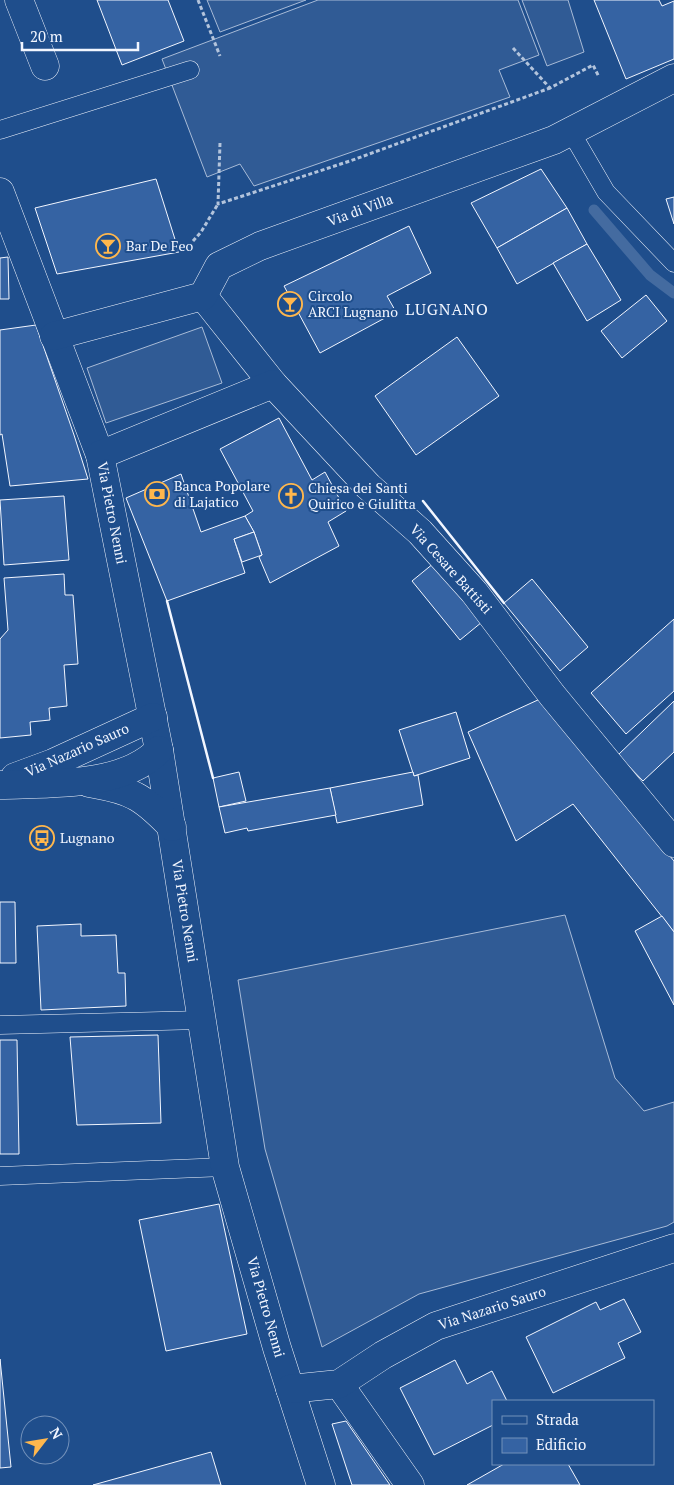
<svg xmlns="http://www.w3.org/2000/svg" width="674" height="1485" font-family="'PT Serif',serif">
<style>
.built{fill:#305b95;stroke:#a8bbd7}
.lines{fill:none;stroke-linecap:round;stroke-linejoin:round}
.stream{stroke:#446ba0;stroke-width:11}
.building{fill:#3563a3;stroke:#f2f6ff}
.service-casing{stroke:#f2f6ff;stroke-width:19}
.minor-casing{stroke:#f2f6ff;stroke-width:29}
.path{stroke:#b3c4dc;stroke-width:3;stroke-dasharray:4 2.5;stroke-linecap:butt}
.service{stroke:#1f4e8c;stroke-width:18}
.minor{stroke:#1f4e8c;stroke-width:28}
.wall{stroke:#f2f6ff;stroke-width:2.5}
.labels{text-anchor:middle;stroke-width:4;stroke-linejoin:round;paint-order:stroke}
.street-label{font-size:14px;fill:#f2f6ff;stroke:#1f4e8c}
.poi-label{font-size:14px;fill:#f2f6ff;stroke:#1f4e8c;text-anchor:start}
.quarter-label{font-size:16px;letter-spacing:1px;fill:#f2f6ff;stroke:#1f4e8c}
</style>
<rect width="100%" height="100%" fill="#1f4e8c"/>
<g class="built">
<path d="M207,0H306L220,32Z"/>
<path d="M318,0H518L539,55L499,70L510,97L254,186L240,164L207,177L162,59Z"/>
<path d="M522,0H568L584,52L547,66Z"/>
<path d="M202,327L222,383L106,423L87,368Z"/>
<path d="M565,915L615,1078L644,1111L674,1102V1222L667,1226L419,1294L322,1347L265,1149L238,980Z"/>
</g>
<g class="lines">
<path class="stream" d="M594,210L650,275L674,293"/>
</g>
<g class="building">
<path d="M97,0H168L184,41L122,65Z"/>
<path d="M594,0H659L662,6L674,1V59L626,79Z"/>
<path d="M541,169L567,208L497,248L471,203Z"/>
<path d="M156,179L179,252L57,274L35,208Z"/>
<path d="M674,197V224L666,199Z"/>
<path d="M567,208L587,244L517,284L497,248Z"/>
<path d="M409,226L431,273L387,296L396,312L320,353L284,286Z"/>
<path d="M587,244L621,300L587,321L553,263Z"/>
<path d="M8,257L9,299H0V258Z"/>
<path d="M646,295L667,321L622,358L601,331Z"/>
<path d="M36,325L74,435L88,479L10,486L2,434L0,435V330Z"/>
<path d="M457,337L499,396L416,455L375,396Z"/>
<path d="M279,418L312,480L325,472L346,511L328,522L339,546L270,583L259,557L262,555L254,532L245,516L253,511L220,449Z"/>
<path d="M181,474L201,532L245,516L254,532L234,539L245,573L167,601L126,498Z"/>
<path d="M64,496L69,560L4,565L0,500Z"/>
<path d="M254,532L262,555L242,562L234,539Z"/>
<path d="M434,563L482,622L460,640L412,581Z"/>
<path d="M64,574L65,595H73L78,664L64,665L67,706L49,708L50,720L30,722L31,735L0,738V639L8,630L4,578Z"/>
<path d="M532,579L588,647L560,671L504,603Z"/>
<path d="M674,619V691L626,734L591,693Z"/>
<path d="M540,699L674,861V932L573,804L516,841L468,732Z"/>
<path d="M674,701V752L643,781L618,755Z"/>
<path d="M456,712L470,758L414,776L399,730Z"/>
<path d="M239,772L246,801L219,807L213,778Z"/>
<path d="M413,772L414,776L418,775L423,805L337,823L330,788Z"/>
<path d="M330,788L336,815L248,831L247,828L225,833L219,807Z"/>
<path d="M0,902H15L16,963H0Z"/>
<path d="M662,916L674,932V1005L635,931Z"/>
<path d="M81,924V936L116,935L118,973H125L126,1006L41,1010L37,926Z"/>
<path d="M158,1035L161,1123L77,1125L70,1037Z"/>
<path d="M0,1040H17L19,1154H0Z"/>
<path d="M219,1204L247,1334L166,1351L139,1220Z"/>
<path d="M624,1299L641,1332L618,1343L625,1358L553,1393L526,1337L596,1302L600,1310Z"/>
<path d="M0,1359L11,1467L0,1468Z"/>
<path d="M455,1360L467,1384L492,1371L507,1401H493V1425L434,1455L400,1388Z"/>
<path d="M346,1421L390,1485H352L332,1424Z"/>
<path d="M211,1452L221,1485H93Z"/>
<path d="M504,1464H568L580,1485H467Z"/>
</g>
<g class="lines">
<defs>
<g id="service">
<path d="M0,130L190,70"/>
<path d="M571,132L606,192L674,263"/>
<path d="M0,1025L202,1020"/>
<path d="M0,1176L225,1167"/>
</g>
<g id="minor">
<path d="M19,0L45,66"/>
<path d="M0,192L100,455L159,750L225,1167L277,1348L321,1485"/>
<path d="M203,296L273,384"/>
<path d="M54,336L203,296L219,266L260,246L554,140L674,78"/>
<path d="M100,455L273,384L368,486L420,532L474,592L552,695L674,843"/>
<path d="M15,777L53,763L153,717"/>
<path d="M89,783C105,786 121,788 135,796C149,803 161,816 172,827"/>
<path d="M0,785C49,783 122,788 159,750"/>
<path d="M339,1384L410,1485"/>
<path d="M290,1389L339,1384L383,1355L436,1326L674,1248"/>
</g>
</defs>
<use href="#service" class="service-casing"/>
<use href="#minor" class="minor-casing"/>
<g class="path">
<path d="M198,0L220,56"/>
<path d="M513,48L550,88L593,65L599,77"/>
<path d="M220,143L218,204L350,161L550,88"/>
<path d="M193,241L201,232L218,204"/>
</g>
<use href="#service" class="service"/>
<use href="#minor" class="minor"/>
<g class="wall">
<path d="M423,501L504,603"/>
<path d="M167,601L213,778"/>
</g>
</g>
<defs>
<symbol id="bar-ring" viewBox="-11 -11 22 22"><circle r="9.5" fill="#1f4e8c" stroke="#ffb74d" stroke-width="1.5"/><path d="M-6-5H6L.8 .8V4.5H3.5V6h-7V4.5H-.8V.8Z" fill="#ffb74d"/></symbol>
<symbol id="bank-ring" viewBox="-11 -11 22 22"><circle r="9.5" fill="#1f4e8c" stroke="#ffb74d" stroke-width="1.5"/><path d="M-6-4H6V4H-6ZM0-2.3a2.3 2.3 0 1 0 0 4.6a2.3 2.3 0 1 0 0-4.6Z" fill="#ffb74d"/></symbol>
<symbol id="church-ring" viewBox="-11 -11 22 22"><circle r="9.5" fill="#1f4e8c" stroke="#ffb74d" stroke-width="1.5"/><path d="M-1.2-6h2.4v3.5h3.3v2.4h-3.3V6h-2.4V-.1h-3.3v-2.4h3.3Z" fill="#ffb74d"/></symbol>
<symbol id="bus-ring" viewBox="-11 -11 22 22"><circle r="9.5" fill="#1f4e8c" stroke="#ffb74d" stroke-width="1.5"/><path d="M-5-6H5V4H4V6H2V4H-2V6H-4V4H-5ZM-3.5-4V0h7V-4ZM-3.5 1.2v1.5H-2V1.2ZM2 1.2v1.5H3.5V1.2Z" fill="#ffb74d"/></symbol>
</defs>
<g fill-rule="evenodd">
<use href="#bar-ring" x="94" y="232" width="28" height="28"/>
<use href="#bar-ring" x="276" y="290" width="28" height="28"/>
<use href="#bank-ring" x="143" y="480" width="28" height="28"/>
<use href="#church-ring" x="277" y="482" width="28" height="28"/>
<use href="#bus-ring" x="28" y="824" width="28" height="28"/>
</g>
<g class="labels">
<g class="street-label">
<text transform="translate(360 210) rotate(-20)" y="5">Via di Villa</text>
<text transform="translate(112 513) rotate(79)" y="5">Via Pietro Nenni</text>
<text transform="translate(451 569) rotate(48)" y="5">Via Cesare Battisti</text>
<text transform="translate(77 750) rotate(-24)" y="5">Via Nazario Sauro</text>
<text transform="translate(185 911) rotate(81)" y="5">Via Pietro Nenni</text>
<text transform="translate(266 1307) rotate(74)" y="5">Via Pietro Nenni</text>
<text transform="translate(492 1308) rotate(-18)" y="5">Via Nazario Sauro</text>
</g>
<g class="poi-label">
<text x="126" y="251">Bar De Feo</text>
<text x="308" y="301">Circolo<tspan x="308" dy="16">ARCI Lugnano</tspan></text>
<text x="174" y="491">Banca Popolare<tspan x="174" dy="16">di Lajatico</tspan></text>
<text x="308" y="493">Chiesa dei Santi<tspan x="308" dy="16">Quirico e Giulitta</tspan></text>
<text x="60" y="843">Lugnano</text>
</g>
<g class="quarter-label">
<text x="447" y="315">LUGNANO</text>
</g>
</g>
<rect x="492" y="1400" width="162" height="65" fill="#1f4e8c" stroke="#7391ba"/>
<rect x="502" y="1416" width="25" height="8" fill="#1f4e8c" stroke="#7391ba"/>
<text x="536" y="1425" font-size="15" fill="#f2f6ff">Strada</text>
<rect x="502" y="1438" width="25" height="15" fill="#3563a3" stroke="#7391ba"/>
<text x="536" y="1450" font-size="15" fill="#f2f6ff">Edificio</text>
<g transform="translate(45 1440) rotate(59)"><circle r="24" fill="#1f4e8c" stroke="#7391ba"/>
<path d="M0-4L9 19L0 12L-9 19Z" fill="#ffb74d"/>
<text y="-8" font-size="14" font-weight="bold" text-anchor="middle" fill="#f2f6ff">N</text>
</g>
<path d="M22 42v8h116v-8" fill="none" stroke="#f2f6ff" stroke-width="2.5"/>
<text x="30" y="42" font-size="15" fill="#f2f6ff" stroke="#1f4e8c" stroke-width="4" paint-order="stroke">20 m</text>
</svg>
